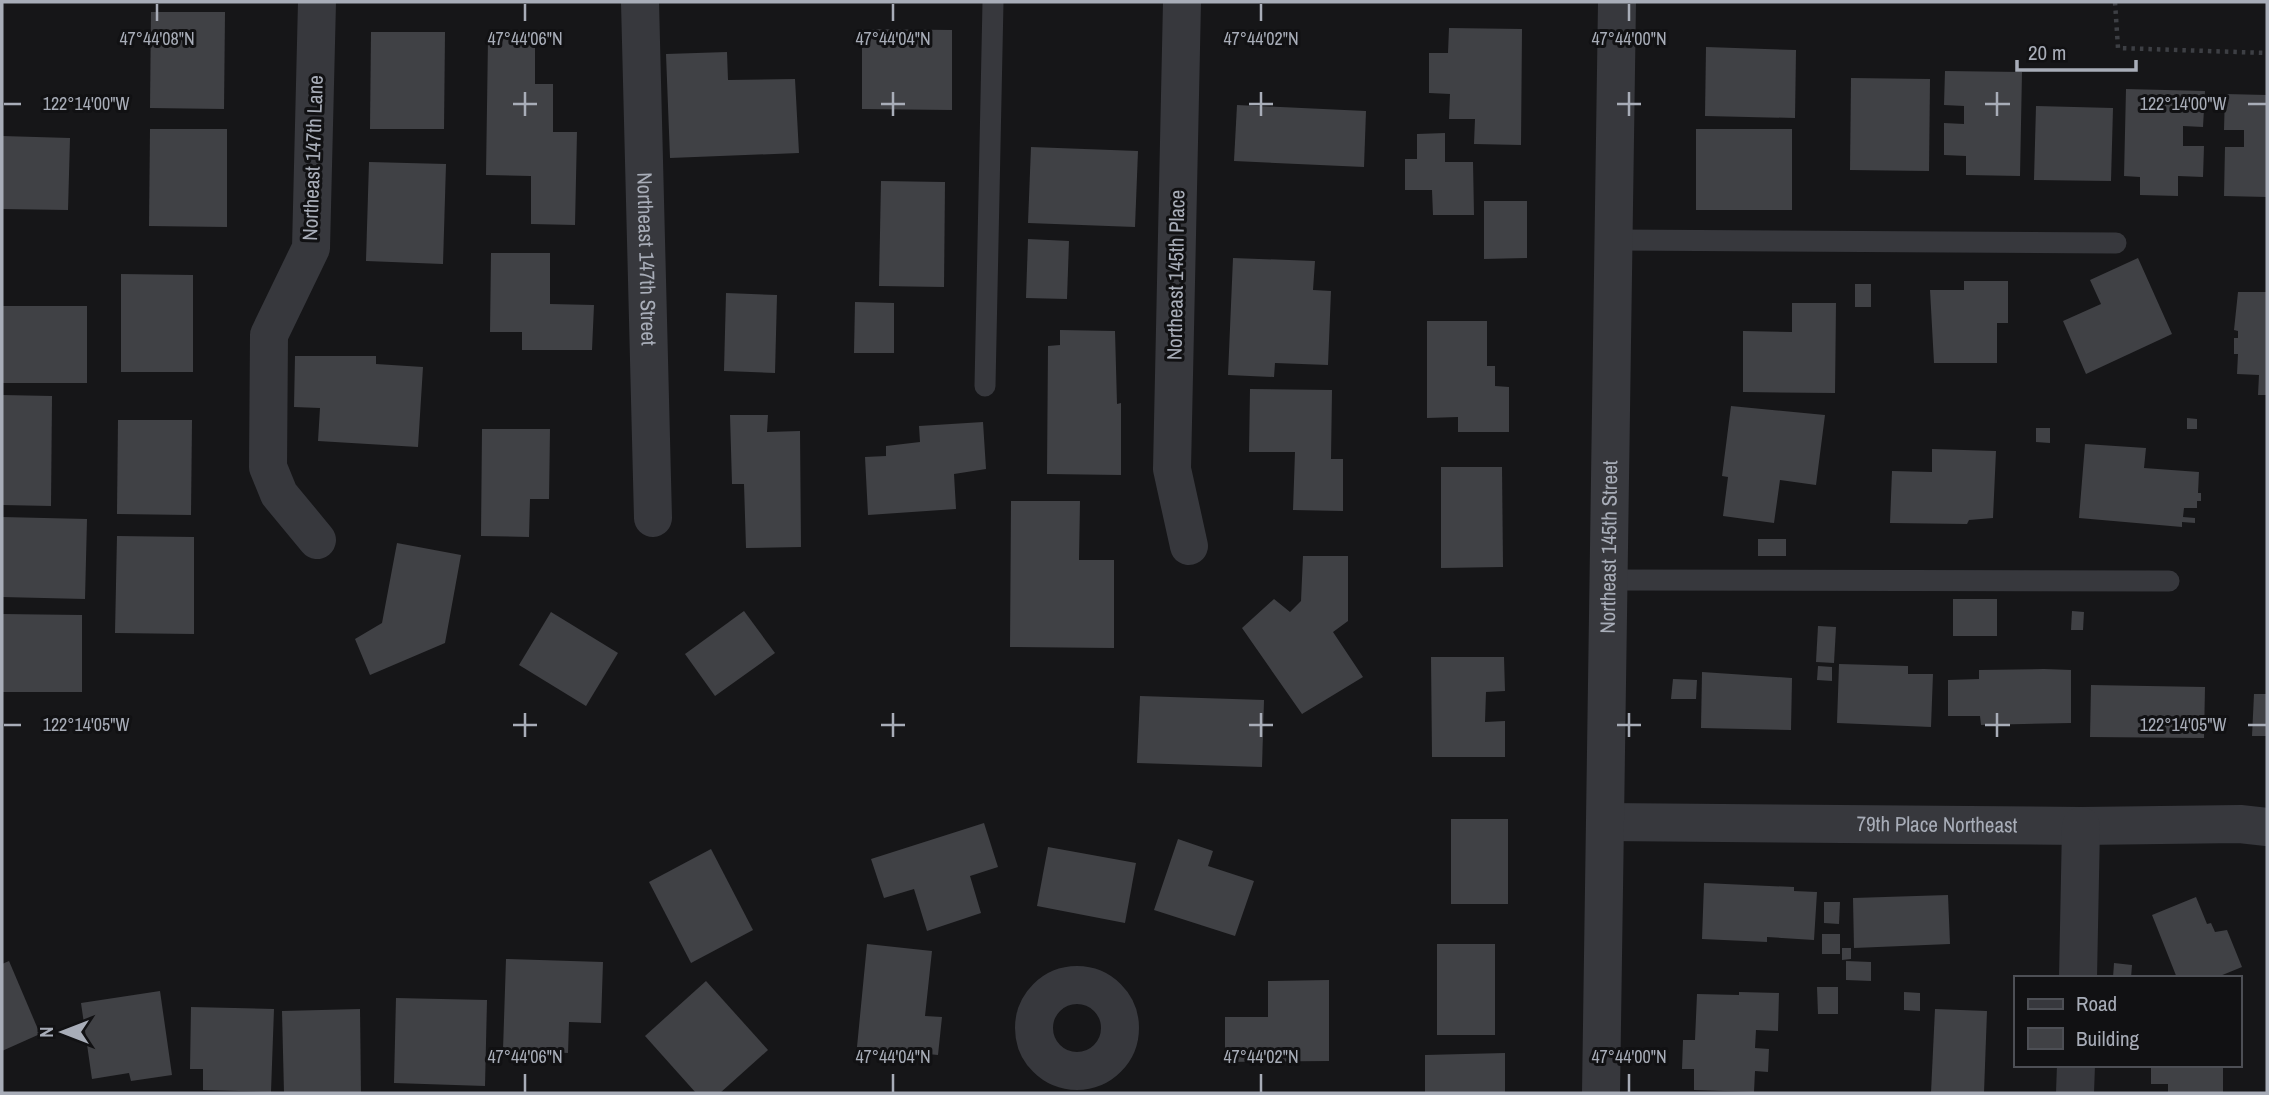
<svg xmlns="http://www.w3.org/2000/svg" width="2269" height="1095" font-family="'Archivo Narrow',sans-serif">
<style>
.building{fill:#404145}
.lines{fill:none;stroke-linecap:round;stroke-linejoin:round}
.path{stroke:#3d3f44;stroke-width:4.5;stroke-dasharray:3.5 5;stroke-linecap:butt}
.service{stroke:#37383d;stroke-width:21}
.minor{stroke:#37383d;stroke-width:38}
.ticks{fill:none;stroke:#a8adb8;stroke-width:2.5}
.labels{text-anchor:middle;stroke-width:6;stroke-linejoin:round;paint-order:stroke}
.street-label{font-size:21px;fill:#a8adb8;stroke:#111113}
.ticks-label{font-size:18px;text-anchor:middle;fill:#a8adb8;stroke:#111113;stroke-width:6;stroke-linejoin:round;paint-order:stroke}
</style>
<rect width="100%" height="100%" fill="#161618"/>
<g class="building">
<path d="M151,12H225L224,109L150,108Z"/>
<path d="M1449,28L1522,29L1521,145L1474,144L1475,119H1449L1450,94L1429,93V53H1448Z"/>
<path d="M862,29L952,30V110L862,109Z"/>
<path d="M371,32H445L444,129H370Z"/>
<path d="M488,38L535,39V84H553V132H577L575,225L531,224V176L486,175Z"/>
<path d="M1706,47L1796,50L1795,118L1705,116Z"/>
<path d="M727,52L728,80L795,79L799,153L670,158L666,54Z"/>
<path d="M1945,71L2022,72L2020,176L1966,175V156L1944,155V123L1964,124V106L1944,105Z"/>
<path d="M1851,78L1930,79L1929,171L1850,170Z"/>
<path d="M2126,89L2205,91L2203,127L2183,126V146H2204L2203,177L2178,176V196L2140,195V177L2124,176Z"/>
<path d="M2225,94L2267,95V197L2224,196L2225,147H2244V130H2224Z"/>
<path d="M1237,105L1366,111L1364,167L1234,161Z"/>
<path d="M2036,106L2113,108L2111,181L2034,180Z"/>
<path d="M150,129H227V227L149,226Z"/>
<rect x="1696" y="129" width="96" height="81"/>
<path d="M1445,133V162H1473L1474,215H1433L1432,190H1405V159H1417V134Z"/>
<path d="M2,136L70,138L68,210L2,209Z"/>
<path d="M1031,147L1138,151L1135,227L1028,223Z"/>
<path d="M369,162L446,164L443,264L366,261Z"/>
<path d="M881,181L945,182L944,287L879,286Z"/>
<path d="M1484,201H1527V258L1484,259Z"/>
<path d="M1028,239L1069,241L1067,299L1026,298Z"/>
<path d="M491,253H550V304L594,305L592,350H522V332H490Z"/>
<path d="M1233,258L1315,261L1313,290L1331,291L1328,365L1275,363L1274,377L1228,375Z"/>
<path d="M2138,258L2172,334L2086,374L2063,321L2101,304L2090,280Z"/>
<path d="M121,274L193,275V372H121Z"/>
<path d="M1964,281H2008V323H1997V363H1934L1930,290H1964Z"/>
<rect x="1855" y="284" width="16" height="23"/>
<path d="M2238,292H2267V395H2258L2259,375L2237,374L2238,354H2234V338H2238V331L2234,330Z"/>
<path d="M726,293L777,295L775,373L724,371Z"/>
<path d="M855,302L894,303V353H854Z"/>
<path d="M1792,303H1836L1835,393L1743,392V331L1792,332Z"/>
<rect x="2" y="306" width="85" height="77"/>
<path d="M1427,321H1487V366H1495V386L1509,387V432H1458V417L1427,418Z"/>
<path d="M1060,330L1115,331L1117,404L1121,403V475L1047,474L1048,346L1060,345Z"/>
<path d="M295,356H376V364L423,367L418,447L318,441L320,408L294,407Z"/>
<path d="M1250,389L1332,390L1331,459H1343V511L1293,510L1295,452H1249Z"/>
<path d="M2,395L52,396L51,506L2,505Z"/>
<path d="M1731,406L1825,415L1816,485L1780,480L1774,523L1723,516L1728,477L1722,476Z"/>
<path d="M730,415H768L767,432L800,431L801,547L746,548L744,484H732Z"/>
<path d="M2187,418L2197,419V429H2187Z"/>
<path d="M118,420H192L191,515L117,514Z"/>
<path d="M983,422L986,469L954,474L956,509L868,515L865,457L886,456V446L920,442L919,426Z"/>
<path d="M2036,428H2050V443L2036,442Z"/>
<path d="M482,429H550L549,499H530L529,537L481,536Z"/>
<path d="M2085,444L2146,448L2144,468L2199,472L2198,493H2201V501H2197V508H2184L2183,517L2195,518V523L2182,522V527L2079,518Z"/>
<path d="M1932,449L1996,451L1993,518L1969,520L1967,524L1890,523L1892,471L1932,472Z"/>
<path d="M1441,467H1502L1503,567L1441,568Z"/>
<path d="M1011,501H1080L1079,560H1114V648L1010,647Z"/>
<path d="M2,517L87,519L85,599L2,597Z"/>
<path d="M117,536L194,537V634L115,633Z"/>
<rect x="1758" y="539" width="28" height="17"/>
<path d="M397,543L461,555L445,643L370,675L355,639L382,623Z"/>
<path d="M1303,556H1348V621L1333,632L1363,677L1302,714L1242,628L1274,599L1290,612L1301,601Z"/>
<rect x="1953" y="599" width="44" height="37"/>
<path d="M744,611L775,653L715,696L685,654Z"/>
<path d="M2072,611L2084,612L2083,630H2071Z"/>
<path d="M551,612L618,653L586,706L519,665Z"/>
<path d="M2,614L82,615V692H2Z"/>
<path d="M1818,626L1836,627L1834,663L1816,662Z"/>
<path d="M1431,657H1504L1505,691L1486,692L1485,722L1505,721V757H1432Z"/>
<path d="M1839,664L1908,666V674H1933L1931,727L1837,723Z"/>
<path d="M1818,666L1832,667V681L1817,680Z"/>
<path d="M2044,669L2071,670V723L1981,725L1980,716H1948V680L1979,679V670Z"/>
<path d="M1702,672L1792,678L1791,730L1701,728Z"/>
<path d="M1673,679L1697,680L1696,699H1671Z"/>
<path d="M2091,685L2205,687L2204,738L2090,737Z"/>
<path d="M2254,694H2267V736H2252Z"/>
<path d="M1140,696L1264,700L1262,767L1137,763Z"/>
<rect x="1451" y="819" width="57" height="85"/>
<path d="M984,823L998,867L970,876L981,913L927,931L914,889L884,898L871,859Z"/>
<path d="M1178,839L1213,851L1208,866L1254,881L1235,936L1154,910Z"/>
<path d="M1048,847L1136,863L1125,923L1037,906Z"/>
<path d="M711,849L753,930L691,963L649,882Z"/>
<path d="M1704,883L1794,887V891L1817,892L1814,940L1767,937V942L1702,939Z"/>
<path d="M1948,895L1950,944L1854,948L1853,898Z"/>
<path d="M2196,897L2207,924L2211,923L2215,932L2227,930L2242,967L2215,978H2177L2152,915Z"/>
<path d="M1824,902H1840L1839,924L1824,923Z"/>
<rect x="1822" y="934" width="18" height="20"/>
<path d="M867,944L932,951L925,1016L942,1017L938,1055L857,1047Z"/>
<rect x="1437" y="944" width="58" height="91"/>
<path d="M1842,948H1851V959L1842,960Z"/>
<path d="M506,959L603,962L601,1023L569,1022L568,1053L503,1050Z"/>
<path d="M9,961L40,1034L2,1051V964Z"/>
<path d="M1846,961L1871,962V981L1846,980Z"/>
<path d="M2114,963L2132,965L2131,978H2113Z"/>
<path d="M1329,980V1061L1225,1062V1017H1268V981Z"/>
<path d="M706,981L768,1050L720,1093H696L645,1036Z"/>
<path d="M1817,987H1838V1014H1818Z"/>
<path d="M160,991L172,1075L131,1081L129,1073L92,1079L81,1003Z"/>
<path d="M1739,992L1779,993L1778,1031L1756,1030L1755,1048L1769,1049L1768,1072L1755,1071L1754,1092L1694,1090V1069H1682L1683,1040H1695L1697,994L1739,995Z"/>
<path d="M1904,992L1920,993V1011L1904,1010Z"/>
<path d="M396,998L487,1000L485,1086L394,1083Z"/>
<path d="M191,1007L274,1009L271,1092L203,1090V1069H190Z"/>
<path d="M360,1009L361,1093H284L282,1011Z"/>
<path d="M1935,1009L1987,1011L1984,1093H1931Z"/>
<path d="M1505,1053V1093H1425V1055Z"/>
<path d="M2151,1065H2223V1093H2168V1084H2151Z"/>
</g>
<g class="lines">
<path class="path" d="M2115,2L2118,48L2267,53"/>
<g class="service">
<path d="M1616,240L2116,243"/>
<path d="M985,386L993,2"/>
<path d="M1610,580L2169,581"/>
</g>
<g class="minor">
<path d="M317,2L311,248L269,335L268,467L279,494L317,540"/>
<path id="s1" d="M640,2L653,518"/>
<path d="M1182,2L1172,469L1189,546"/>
<path id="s2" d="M1606,822L2081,826L2240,824L2267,827"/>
<path d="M2078,978L2081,826"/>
<circle cx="1077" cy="1028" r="43"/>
<path id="s3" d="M1601,1093L1617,2"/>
<path d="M2075,1093L2076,1065"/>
</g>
</g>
<path class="ticks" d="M157,4V21M525,4V21M893,4V21M1261,4V21M1629,4V21M525,92V116M893,92V116M1261,92V116M1629,92V116M1997,92V116M4,104H21M513,104H537M881,104H905M1249,104H1273M1617,104H1641M1985,104H2010M2248,104H2266M525,713V737M893,713V737M1261,713V737M1629,713V737M1997,713V737M4,725H21M513,725H537M881,725H905M1249,725H1273M1617,725H1641M1985,725H2010M2248,725H2266M525,1074V1092M893,1074V1092M1261,1074V1092M1629,1074V1092"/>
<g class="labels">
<g class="street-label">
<text transform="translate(313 158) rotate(-88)" y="7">Northeast 147th Lane</text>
<text dy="7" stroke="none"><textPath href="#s1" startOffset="257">Northeast 147th Street</textPath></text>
<text transform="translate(1176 275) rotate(-89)" y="7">Northeast 145th Place</text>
<text dy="7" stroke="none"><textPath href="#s3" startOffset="546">Northeast 145th Street</textPath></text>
<text dy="7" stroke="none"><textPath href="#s2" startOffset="331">79th Place Northeast</textPath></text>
</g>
</g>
<g class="ticks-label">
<text x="157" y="45">47°44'08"N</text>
<text x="525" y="45">47°44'06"N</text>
<text x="893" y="45">47°44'04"N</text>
<text x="1261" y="45">47°44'02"N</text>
<text x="1629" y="45">47°44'00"N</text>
<text x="2183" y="110">122°14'00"W</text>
<text x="86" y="110">122°14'00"W</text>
<text x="2183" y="731">122°14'05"W</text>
<text x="86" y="731">122°14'05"W</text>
<text x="525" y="1063">47°44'06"N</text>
<text x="893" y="1063">47°44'04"N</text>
<text x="1261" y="1063">47°44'02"N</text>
<text x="1629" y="1063">47°44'00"N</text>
</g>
<rect width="2269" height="1095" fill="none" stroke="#a8adb8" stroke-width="7"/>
<rect x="2014" y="976" width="228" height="91" fill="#111113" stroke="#4d4f55" stroke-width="2"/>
<rect x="2028" y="999" width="35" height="10" fill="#37383d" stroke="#4d4f55" stroke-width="2"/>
<text x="2076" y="1011" font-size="21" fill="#a8adb8">Road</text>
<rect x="2028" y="1028" width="35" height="21" fill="#404145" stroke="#4d4f55" stroke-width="2"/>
<text x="2076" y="1046" font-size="21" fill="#a8adb8">Building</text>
<g transform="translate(63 1032) rotate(270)" stroke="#111113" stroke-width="5" paint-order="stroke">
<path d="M0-5L12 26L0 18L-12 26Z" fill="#a8adb8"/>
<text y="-10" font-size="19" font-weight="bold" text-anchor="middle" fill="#a8adb8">N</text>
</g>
<path d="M2017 60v10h119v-10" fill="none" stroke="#a8adb8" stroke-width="3.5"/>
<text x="2028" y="60" font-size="21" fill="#a8adb8" stroke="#111113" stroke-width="5" paint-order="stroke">20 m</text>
</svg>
